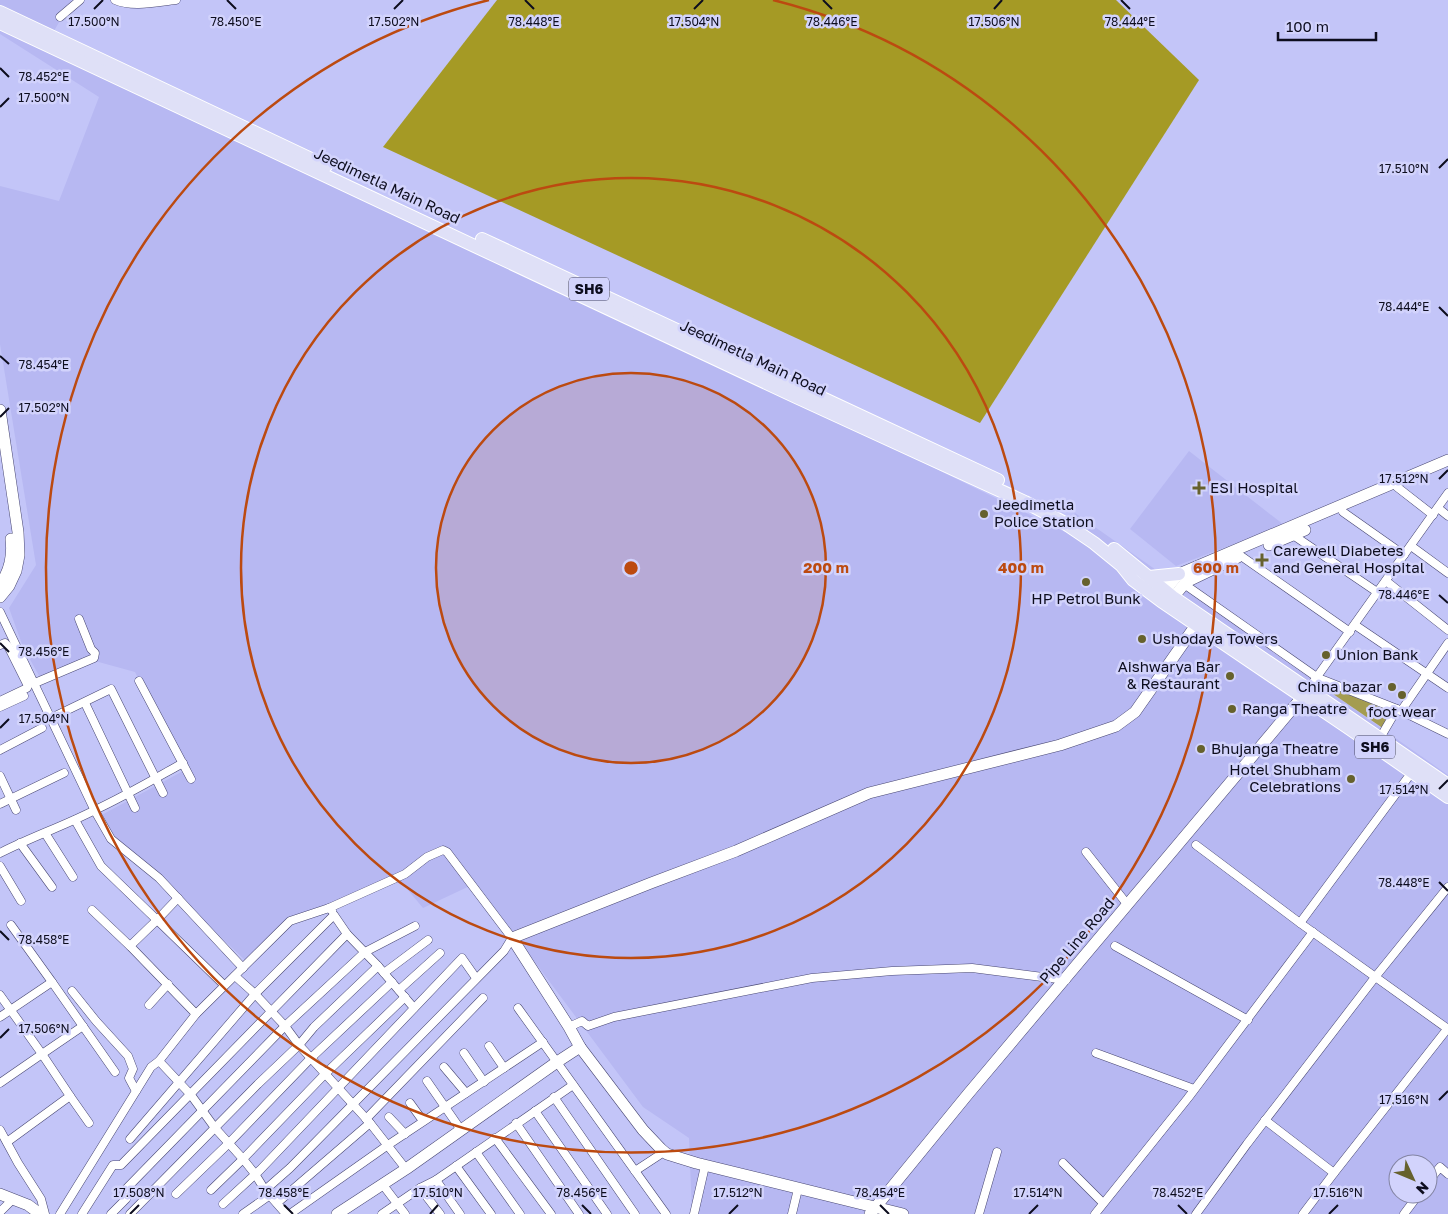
<svg xmlns="http://www.w3.org/2000/svg" width="1448" height="1214" font-family="'Golos Text',sans-serif">
<style>
.built{fill:#b7b8f2;fill-rule:evenodd}
.green{fill:#a49c51}
.forest{fill:#a59a25}
.lines{fill:none;stroke-linecap:round;stroke-linejoin:round}
.street-casing{stroke:#484772;stroke-width:9}
.secondary-casing{stroke:#484772;stroke-width:12}
.primary-casing{stroke:#fff;stroke-width:14}
.street{stroke:#fff;stroke-width:8}
.secondary{stroke:#fff;stroke-width:11}
.primary{stroke:#dfe0f7;stroke-width:12}
.ticks{fill:none;stroke:#0d0d1e;stroke-width:2}
.ring{fill:none;stroke:#bc4a10;stroke-width:2.5}
.poi-dot{fill:#66612d;stroke:#d2d3fc;stroke-width:2}
.labels{text-anchor:middle;stroke-width:5;stroke-linejoin:round;paint-order:stroke}
.shield{fill:#d2d3fc;stroke:#484861;stroke-width:1}
.shield-label{font-size:14px;font-weight:bold;fill:#0d0d1e}
.street-label{font-size:15px;fill:#0d0d1e;stroke:#d2d3fc}
.poi-label{font-size:15px;fill:#0d0d1e;stroke:#d2d3fc;text-anchor:start}
.ticks-label{font-size:12px;text-anchor:middle;fill:#0d0d1e;stroke:#d2d3fc;stroke-width:5;stroke-linejoin:round;paint-order:stroke}
.centre{fill:#bc4a10;stroke:#d2d3fc;stroke-width:2.5}
.ring-label{font-size:15px;text-anchor:middle;font-weight:bold;fill:#bc4a10;stroke:#d2d3fc;stroke-width:5;stroke-linejoin:round;paint-order:stroke}
</style>
<rect width="100%" height="100%" fill="#c3c5f8"/>
<g class="built">
<path d="M0,0H72L51,36L1065,532L1075,513L1448,775V1214H692L689,1138L643,1107L476,883L423,908L398,878L298,916L250,965L96,818L185,770L135,672L95,661L41,679L23,647L9,608L36,565L0,344V186L59,201L99,97L0,34ZM1398,1164H1428V1194H1398Z"/>
<path d="M1189,451L1284,525L1176,566L1130,529Z"/>
</g>
<path class="green" d="M1320,685L1394,710L1384,729Z"/>
<path class="forest" d="M497,0H1116L1199,80L980,423L383,147Z"/>
<g class="lines">
<defs>
<g id="street">
<path d="M115,0C133,8 157,2 176,0"/>
<path d="M60,17L80,0"/>
<path d="M1397,487L1433,515"/>
<path d="M1438,508L1448,516"/>
<path d="M1343,512L1404,555"/>
<path d="M1293,535L1377,592"/>
<path d="M1411,546L1448,573"/>
<path d="M1241,556L1350,632"/>
<path d="M1386,581L1448,630"/>
<path d="M1184,584L1318,678L1397,709L1448,734"/>
<path d="M0,612L95,811L111,839L159,878L243,968"/>
<path d="M1355,625L1448,688"/>
<path d="M0,645L5,643L8,646L28,686L27,688L0,701"/>
<path d="M139,681L191,779"/>
<path d="M35,683L94,658L95,653L91,649L79,619"/>
<path d="M1309,688L1448,493"/>
<path d="M85,703L135,808"/>
<path d="M0,707L24,696"/>
<path d="M1401,711L1448,643"/>
<path d="M51,718L111,689L163,793"/>
<path d="M1380,738L1397,709"/>
<path d="M0,750L42,728"/>
<path d="M0,776L16,810"/>
<path d="M0,804L64,773"/>
<path d="M75,820L101,866L157,920L130,946L196,1014"/>
<path d="M45,833L73,877"/>
<path d="M20,843L52,887"/>
<path d="M1196,845L1300,923L1448,1029"/>
<path d="M1086,852L1127,904"/>
<path d="M0,853C31,837 64,826 95,810C125,796 154,779 183,763"/>
<path d="M0,866L21,901"/>
<path d="M178,898L157,920L224,985"/>
<path d="M92,910L130,946"/>
<path d="M1300,923L1412,772"/>
<path d="M11,925L52,982"/>
<path d="M1115,946L1248,1020"/>
<path d="M384,973L428,940"/>
<path d="M235,976L255,994L285,1026L299,1045L370,1123L406,1169"/>
<path d="M399,990L440,953"/>
<path d="M72,991L96,1021L128,1056L133,1069L129,1078L136,1091"/>
<path d="M0,995L42,1054L83,1026"/>
<path d="M149,1005L168,984"/>
<path d="M518,1008L666,1214"/>
<path d="M0,1017L52,982L115,1072"/>
<path d="M569,1027L582,1021L588,1026L614,1017L812,978L892,971L972,968L1066,980"/>
<path d="M489,1046L504,1068"/>
<path d="M464,1053L484,1082"/>
<path d="M1096,1053L1194,1089"/>
<path d="M159,1061L191,1095L215,1128L243,1159L255,1174L265,1190L286,1214"/>
<path d="M444,1067L466,1093"/>
<path d="M427,1081L461,1130"/>
<path d="M0,1083L42,1054L70,1096L7,1142"/>
<path d="M70,1096L89,1123"/>
<path d="M554,1097L635,1214"/>
<path d="M410,1103L423,1121"/>
<path d="M535,1111L607,1214"/>
<path d="M389,1117L405,1134"/>
<path d="M366,1119L483,998"/>
<path d="M1265,1120L1334,1173"/>
<path d="M516,1123L579,1214"/>
<path d="M0,1130L18,1163L41,1199L45,1214"/>
<path d="M495,1138L551,1214"/>
<path d="M130,1139L255,994L334,915L347,934L378,966L414,1008"/>
<path d="M476,1152L520,1214"/>
<path d="M1063,1163L1103,1203"/>
<path d="M456,1166L491,1214"/>
<path d="M635,1171L664,1152"/>
<path d="M436,1180L460,1214"/>
<path d="M1428,1182L1440,1167L1448,1174"/>
<path d="M383,1185L405,1214"/>
<path d="M420,1188L440,1214"/>
<path d="M211,1190L243,1159L325,1074L405,997"/>
<path d="M265,1190L290,1168L504,951L512,938L447,852L443,850L427,857L405,874L329,908"/>
<path d="M176,1194L228,1144L311,1058L392,982"/>
<path d="M277,1203L370,1123"/>
<path d="M223,1204L260,1170L462,958L476,978"/>
<path d="M0,1212L13,1199"/>
<path d="M60,1214L151,1067L159,1061L196,1014L290,921L329,908L332,911"/>
<path d="M82,1214L113,1165H121L347,934"/>
<path d="M111,1214L126,1199L123,1196L124,1191L285,1026L365,952L415,926"/>
<path d="M130,1214L258,1084L299,1045L314,1027L378,966"/>
<path d="M243,1214L270,1195"/>
<path d="M290,1214L388,1145L543,1042"/>
<path d="M382,1214L420,1188L436,1180L573,1085"/>
<path d="M694,1214L705,1166"/>
<path d="M792,1214L798,1189"/>
<path d="M979,1214L997,1152"/>
<path d="M1095,1214L1188,1098L1313,932"/>
<path d="M1196,1214L1247,1144L1376,976L1448,887"/>
<path d="M1303,1214L1334,1173L1448,1028"/>
<path d="M1404,1214L1419,1194"/>
</g>
<g id="secondary">
<path d="M0,410L18,532L19,555L16,571L9,586L0,597"/>
<path d="M1269,545L1305,530"/>
<path d="M0,585C9,572 13,555 11,539"/>
<path d="M1161,595L1179,574L1448,460"/>
<path d="M1170,601L1186,582L1238,557"/>
<path d="M580,1047L643,1130L661,1149L667,1154L696,1163L903,1214"/>
<path d="M0,1194L28,1205L40,1214"/>
<path d="M337,1214L406,1169L557,1062L580,1047L569,1027L512,938L651,883L736,851L869,793L1060,745L1116,726L1135,712L1196,625"/>
<path d="M870,1214L968,1094L1308,690"/>
</g>
<g id="primary">
<path d="M0,12L326,166"/>
<path d="M0,23L796,397L1025,502L1063,522L1094,543L1121,565L1133,580L1161,601L1350,729L1448,797"/>
<path d="M482,239L998,480"/>
<path d="M1114,549L1173,597L1448,785"/>
<path d="M1149,577L1179,574"/>
</g>
</defs>
<use href="#street" class="street-casing"/>
<use href="#secondary" class="secondary-casing"/>
<use href="#primary" class="primary-casing"/>
<use href="#street" class="street"/>
<use href="#secondary" class="secondary"/>
<use href="#primary" class="primary"/>
</g>
<path class="ticks" d="M227,0L236,9M525,0L534,9M823,0L832,9M1121,0L1130,9M94,9L103,0M394,9L403,0M694,9L703,0M994,9L1002,0M0,68L9,77M0,107L9,98M1439,168L1448,159M1439,307L1448,316M0,356L9,364M0,417L9,408M1439,479L1448,470M1439,595L1448,603M0,643L9,652M0,728L9,719M1439,789L1448,780M1439,882L1448,891M0,931L9,940M0,1038L9,1029M1439,1100L1448,1091M284,1205L293,1214M582,1205L591,1214M880,1205L889,1214M1178,1205L1187,1214M130,1214L139,1205M430,1214L438,1205M729,1214L738,1205M1029,1214L1038,1205M1329,1214L1338,1205"/>
<circle cx="631" cy="568" r="195" fill="#bc4a10" fill-opacity=".12"/>
<g class="ring">
<circle cx="631" cy="568" r="195"/>
<circle cx="631" cy="568" r="390"/>
<path d="M773 0A585 585 0 1 1 489 0"/>
</g>
<g class="poi-dot">
<path d="M1196.5 480.5h5v5h5v5h-5v5h-5v-5h-5v-5h5z"/>
<circle cx="984" cy="514" r="5"/>
<path d="M1259.5 552.5h5v5h5v5h-5v5h-5v-5h-5v-5h5z"/>
<circle cx="1086" cy="582" r="5"/>
<circle cx="1142" cy="639" r="5"/>
<circle cx="1326" cy="655" r="5"/>
<circle cx="1230" cy="676" r="5"/>
<circle cx="1392" cy="687" r="5"/>
<circle cx="1402" cy="695" r="5"/>
<circle cx="1232" cy="709" r="5"/>
<circle cx="1201" cy="749" r="5"/>
<circle cx="1351" cy="779" r="5"/>
</g>
<g class="labels">
<g class="shield">
<rect x="569" y="277.5" width="40" height="23" rx="4"/>
<rect x="1355" y="735.5" width="40" height="23" rx="4"/>
</g>
<g class="shield-label">
<text x="589" y="294">SH6</text>
<text x="1375" y="752">SH6</text>
</g>
<g class="street-label">
<text transform="translate(387 186) rotate(25)" y="5">Jeedimetla Main Road</text>
<text transform="translate(753 358) rotate(25)" y="5">Jeedimetla Main Road</text>
<text transform="translate(1077 941) rotate(-50)" y="5">Pipe Line Road</text>
</g>
<g class="poi-label">
<text x="1210" y="493">ESI Hospital</text>
<text x="994" y="510">Jeedimetla<tspan x="994" dy="17">Police Station</tspan></text>
<text x="1273" y="556">Carewell Diabetes<tspan x="1273" dy="17">and General Hospital</tspan></text>
<text x="1086" y="604" text-anchor="middle">HP Petrol Bunk</text>
<text x="1152" y="644">Ushodaya Towers</text>
<text x="1336" y="660">Union Bank</text>
<text x="1220" y="672" text-anchor="end">Aishwarya Bar<tspan x="1220" dy="17">&amp; Restaurant</tspan></text>
<text x="1382" y="692" text-anchor="end">China bazar</text>
<text x="1242" y="714">Ranga Theatre</text>
<text x="1402" y="717" text-anchor="middle">foot wear</text>
<text x="1211" y="754">Bhujanga Theatre</text>
<text x="1341" y="775" text-anchor="end">Hotel Shubham<tspan x="1341" dy="17">Celebrations</tspan></text>
</g>
</g>
<g class="ticks-label">
<text x="236" y="26">78.450°E</text>
<text x="534" y="26">78.448°E</text>
<text x="832" y="26">78.446°E</text>
<text x="1130" y="26">78.444°E</text>
<text x="94" y="26">17.500°N</text>
<text x="394" y="26">17.502°N</text>
<text x="694" y="26">17.504°N</text>
<text x="994" y="26">17.506°N</text>
<text x="44" y="81">78.452°E</text>
<text x="44" y="102">17.500°N</text>
<text x="1404" y="173">17.510°N</text>
<text x="1404" y="311">78.444°E</text>
<text x="44" y="369">78.454°E</text>
<text x="44" y="412">17.502°N</text>
<text x="1404" y="483">17.512°N</text>
<text x="1404" y="599">78.446°E</text>
<text x="44" y="656">78.456°E</text>
<text x="44" y="723">17.504°N</text>
<text x="1404" y="794">17.514°N</text>
<text x="1404" y="887">78.448°E</text>
<text x="44" y="944">78.458°E</text>
<text x="44" y="1033">17.506°N</text>
<text x="1404" y="1104">17.516°N</text>
<text x="139" y="1197">17.508°N</text>
<text x="438" y="1197">17.510°N</text>
<text x="738" y="1197">17.512°N</text>
<text x="1038" y="1197">17.514°N</text>
<text x="1338" y="1197">17.516°N</text>
<text x="284" y="1197">78.458°E</text>
<text x="582" y="1197">78.456°E</text>
<text x="880" y="1197">78.454°E</text>
<text x="1178" y="1197">78.452°E</text>
</g>
<circle cx="631" cy="568" r="8" class="centre"/>
<g class="ring-label">
<text x="826" y="573">200 m</text>
<text x="1021" y="573">400 m</text>
<text x="1216" y="573">600 m</text>
</g>
<g transform="translate(1413 1179) rotate(134)"><circle r="24" fill="#d2d3fc" stroke="#8384a3"/>
<path d="M0-4L9 19L0 12L-9 19Z" fill="#66612d"/>
<text y="-8" font-size="14" font-weight="bold" text-anchor="middle" fill="#0d0d1e">N</text>
</g>
<path d="M1278 32v8h98v-8" fill="none" stroke="#0d0d1e" stroke-width="2.5"/>
<text x="1286" y="32" font-size="15" fill="#0d0d1e" stroke="#d2d3fc" stroke-width="4" paint-order="stroke">100 m</text>
</svg>
